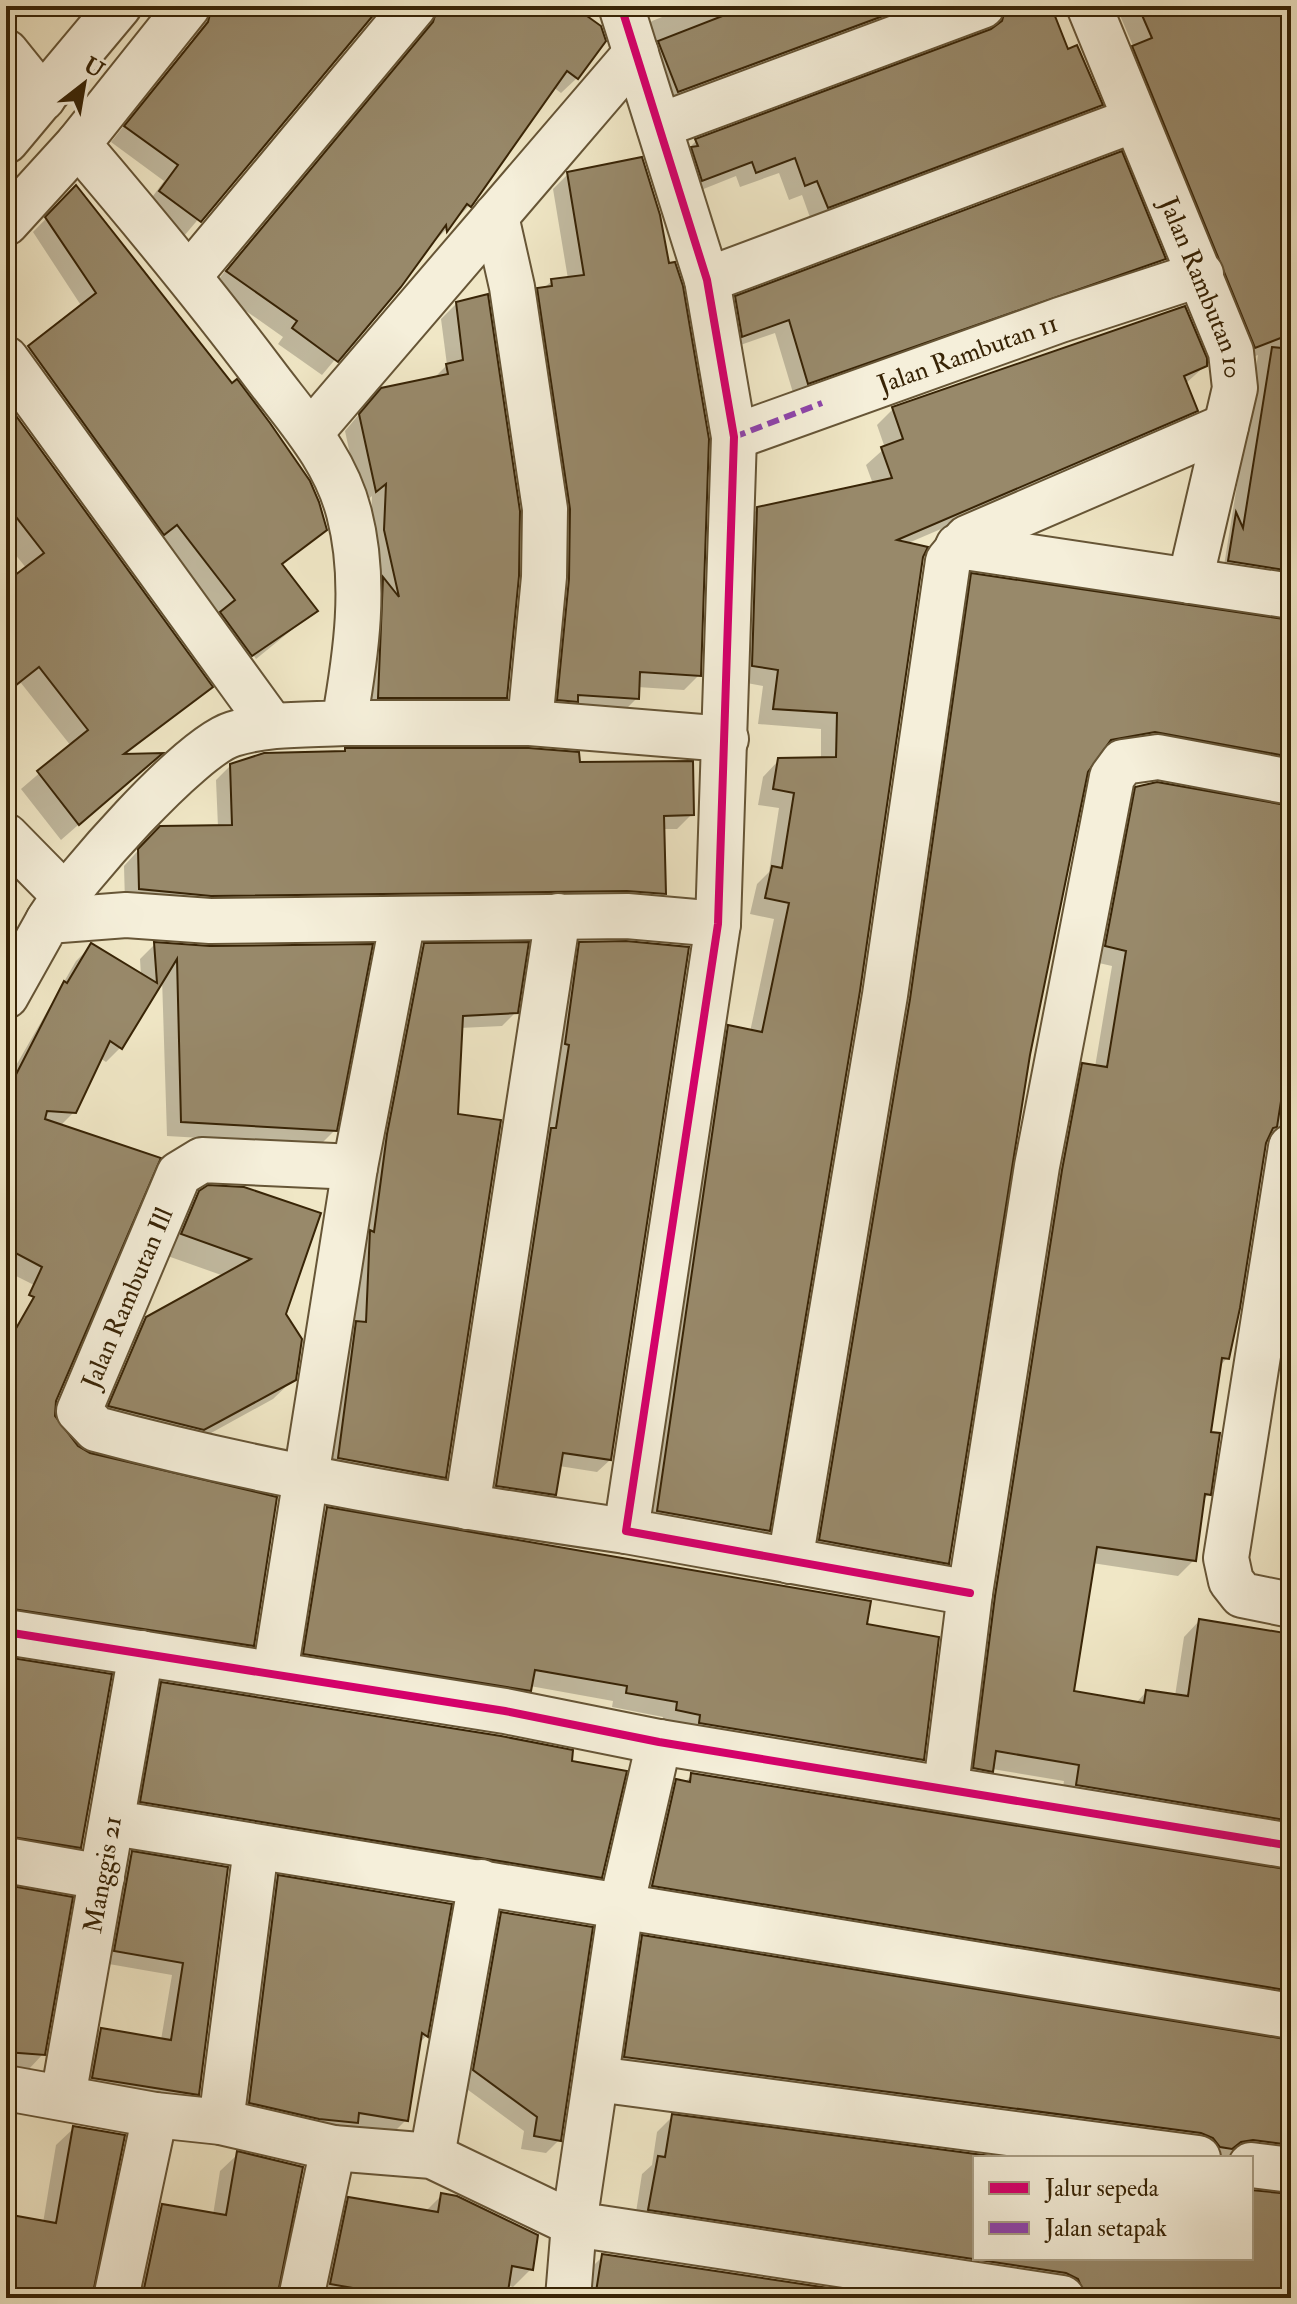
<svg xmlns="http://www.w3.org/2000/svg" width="1297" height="2304" font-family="'IM FELL Double Pica',serif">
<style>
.shadow{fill:#0003}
.building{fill:#98896a;stroke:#382406;stroke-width:2}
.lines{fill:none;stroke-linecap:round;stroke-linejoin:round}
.minor-casing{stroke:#665536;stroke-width:48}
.minor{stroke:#f5efda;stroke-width:44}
.quiet{stroke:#8e44ad;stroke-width:6;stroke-dasharray:12 6;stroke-linecap:butt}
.cycleway-casing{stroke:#f5efda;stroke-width:13}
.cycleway{stroke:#d6006c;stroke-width:8}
.labels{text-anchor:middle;stroke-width:7;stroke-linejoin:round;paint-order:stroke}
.street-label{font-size:26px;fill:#382406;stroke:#f5efda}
</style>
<rect width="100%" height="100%" fill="#f0e7c6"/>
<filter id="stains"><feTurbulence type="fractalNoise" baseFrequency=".0025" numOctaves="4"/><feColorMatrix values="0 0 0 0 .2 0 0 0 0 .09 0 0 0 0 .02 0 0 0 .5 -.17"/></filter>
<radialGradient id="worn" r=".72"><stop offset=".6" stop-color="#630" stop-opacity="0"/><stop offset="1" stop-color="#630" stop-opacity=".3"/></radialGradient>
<g class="shadow">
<path d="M6,6H28L14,21L6,15Z"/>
<path d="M207,6H379L184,236L145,207L164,181L111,142L193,39L197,19Z"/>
<path d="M418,6H570L577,78L561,93L553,87L469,206L432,244L322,375L278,344L283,337L212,287L418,40L424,26Z"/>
<path d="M690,6H933L662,107L637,37L652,21Z"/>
<path d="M984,6H1049L1067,52L1100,105L1084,120L812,223L802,195L789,200L779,173L740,187L736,176L686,196L680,157L696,141L989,32L990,14Z"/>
<path d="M1116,6H1281L1291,30V596L1222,578L1258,355L1239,362L1118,64L1134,48Z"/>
<path d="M568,174L667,265L699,675L684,690L637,687V698L622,713L543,714L523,305L552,281L568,279L553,189Z"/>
<path d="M76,188L325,529L281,566L315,611L256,659L254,656L238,669L208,628L221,614L15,362L82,307L33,232Z"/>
<path d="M1164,259L1150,272L794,396L775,333L729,349L722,312L736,298Z"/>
<path d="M457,303L505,697L490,712H364L372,496L361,505L345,431L366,406L433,379L447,365L441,319Z"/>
<path d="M1205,366L1185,384L1195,410L1179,427L906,544L921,557L768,1531L752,1547L642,1527L713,1043L729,1027L750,1032L774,919L750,914L757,884L769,872L779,808L758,805L763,777L779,760H821V729L758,724L763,686L736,681L741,525L758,509L873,484L866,465L885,448L877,425L893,409Z"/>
<path d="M6,409L210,686L124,756L158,755L61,840L21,789L71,746L21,683L6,694V584L27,569L6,543Z"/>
<path d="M972,575L1291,644V778L1138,747L1096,755L1090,761L1028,1054L947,1563L932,1578L804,1556L957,591Z"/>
<path d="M346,750L578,764L692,814L677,829H662L664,893L649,908L125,903L124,866L145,843L218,827L216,780L231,765L276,753H343Z"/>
<path d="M1136,789L1291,808V1142L1267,1138L1227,1358L1219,1367L1209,1433V1494L1202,1501L1194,1560L1178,1576L1092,1563L1071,1693L1135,1704L1146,1692L1175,1696L1184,1637L1199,1621L1291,1636V1842L1061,1801L1064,1781L992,1769L975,1787L959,1784L1067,1081L1083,1065L1095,1067L1112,966L1090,961L1120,805Z"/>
<path d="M6,883L13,891L6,898Z"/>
<path d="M155,944L210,948L335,1130L320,1145L167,1136L162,978L121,1047L106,1062L100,1058L74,1112L60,1126L84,1310L6,1271V1083L76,961L91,946L141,976L140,959Z"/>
<path d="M580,944L610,1460L597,1472L559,1466L554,1494L541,1507L484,1498L567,957Z"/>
<path d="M425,945L516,1012L502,1026L460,1028L444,1477L431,1490L325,1471L343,1336L353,1326L358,1246L411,959Z"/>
<path d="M209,1187L284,1314L294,1379L273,1399L182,1449L90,1427L101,1398L151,1353L126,1339L147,1318L224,1276L162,1254L179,1214Z"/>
<path d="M6,1321L74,1354L54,1401L52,1415L77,1448L89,1455L252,1645L237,1660L26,1626L29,1603L6,1600Z"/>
<path d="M327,1509L865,1626L922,1759L907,1775L662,1725L663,1717L612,1707L613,1701L530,1686L514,1705L289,1668L312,1524Z"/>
<path d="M6,1658L80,1847L64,1862L6,1852Z"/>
<path d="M162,1684L569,1763L600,1877L588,1889L129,1814L149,1697Z"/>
<path d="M692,1775L1291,1872V2013L637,1901L661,1797L677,1781L684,1783Z"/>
<path d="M132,1853L226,1869L197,2094L185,2106L81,2090L89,2042L101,2030L161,2040L172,1975L103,1963L120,1866Z"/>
<path d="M278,1877L449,1905L426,2036L418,2045L406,2120L391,2135L235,2117L263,1892Z"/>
<path d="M6,1887L43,2054L28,2070L6,2068Z"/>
<path d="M502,1914L559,2140L546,2153L521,2149L524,2131L460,2084L488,1927Z"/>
<path d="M643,1937L1291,2042V2166L1237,2155L1201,2158L609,2073L627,1953Z"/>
<path d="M673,2116L990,2158H975V2258H1251V2192L1291,2196V2298H1064L634,2225L642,2174L652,2165L657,2132Z"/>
<path d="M74,2128L90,2298H6V2216L43,2223L56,2145Z"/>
<path d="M238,2154L275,2298H129L145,2224L162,2206L213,2215L220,2171Z"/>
<path d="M442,2195L531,2269L513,2287L507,2285L505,2298H314L331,2217L349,2199L425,2212Z"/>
<path d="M603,2256L882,2298H583L587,2272Z"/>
</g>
<g class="building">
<path d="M212,6H381L201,222L159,191L178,165L124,126L208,22Z"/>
<path d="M438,6H573L601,26L606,41L578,79L567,71L471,207L467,204L447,232L446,225L401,287L338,362L292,328L297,321L226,271L433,22Z"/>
<path d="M748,6H910L678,92L658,41Z"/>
<path d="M1006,6H1051L1068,49L1077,45L1103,105L828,208L817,181L805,186L795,158L756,173L752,162L702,181L691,147L698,146L695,139L991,29L1002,21Z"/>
<path d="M1138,6H1291V334L1255,348L1132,46L1152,38Z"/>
<path d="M1122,151L1166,259L808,384L789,320L742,337L735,296Z"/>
<path d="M642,157L660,215L669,263L675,262L683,286L709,439L701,676L640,672L639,699L578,695V702L557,700L569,579L570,509L537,288L552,286L551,279L584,275L567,172Z"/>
<path d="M76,185L232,383L237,379L270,423L310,481L319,502L327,530L282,564L318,611L252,656L220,612L235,600L177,525L164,535L28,346L96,293L45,217Z"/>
<path d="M488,294L520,511L519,576L507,698H378L383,577L399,597L384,530L386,484L376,492L359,414L381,388L448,374L446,364L463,360L456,302Z"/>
<path d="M1185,306L1207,358V366L1184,376L1198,411L897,540L928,547L923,557L860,991L770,1531L657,1511L728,1025L762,1032L789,903L765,898L772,866L782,868L794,793L773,789L778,758L836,757L837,713L773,709L778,670L752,666L757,507L892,478L881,447L903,439L892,407Z"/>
<path d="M1272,347L1291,349V571L1228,561L1236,512L1243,528Z"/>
<path d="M6,402L213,687L124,754L163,753L79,825L37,771L88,730L39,667L6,693V582L44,553L6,504Z"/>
<path d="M971,573L1291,620V757L1155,732L1111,740L1088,772L1030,1055L949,1564L819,1540L910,999Z"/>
<path d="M345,748H529L579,752L580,762L693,761L694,815L664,816L666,894L627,891L211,896L139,889L138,849L160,826L232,825L230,764L264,753L345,751Z"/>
<path d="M1157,782L1291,806V1037L1277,1127L1273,1128L1266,1143L1240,1308L1229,1359L1222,1358L1211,1432L1220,1433L1211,1495L1205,1494L1196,1561L1097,1547L1074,1691L1144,1703L1146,1690L1188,1696L1199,1619L1291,1634V1821L1076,1785L1079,1765L996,1751L993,1772L973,1768L995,1596L1062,1170L1082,1063L1107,1067L1126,951L1105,946L1135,787Z"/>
<path d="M626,941L689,947L611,1460L563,1453L556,1495L496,1486L551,1128H556L569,1045L565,1044L579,942Z"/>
<path d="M154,942L210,946L373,944L337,1131L181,1122L177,959L122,1049L110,1041L76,1113L47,1111L45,1119L161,1158L56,1401L55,1416L78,1446L90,1453L277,1497L254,1646L6,1608V1346L34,1297L29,1295L42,1267L6,1248V1094L64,981L67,983L91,943L157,983Z"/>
<path d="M529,942L518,1013L463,1016L458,1114L501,1120L446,1478L338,1458L356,1321L366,1322L370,1230L374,1232L387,1134L424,943Z"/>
<path d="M208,1185L244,1187L321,1213L286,1314L302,1339L296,1380L204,1430L108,1406L146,1317L251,1259L181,1234L199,1191Z"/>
<path d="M327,1507L871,1601L867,1624L939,1637L924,1760L699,1723L700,1715L676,1710L677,1702L626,1693L627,1686L535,1670L531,1691L303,1654Z"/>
<path d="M6,1657L112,1674L81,1848L6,1836Z"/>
<path d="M161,1682L501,1736L573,1750L572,1761L627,1771L602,1878L140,1802Z"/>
<path d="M691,1773L1291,1870V1991L652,1886L676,1779L690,1782Z"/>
<path d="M132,1851L228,1867L199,2095L92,2078L101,2028L171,2040L183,1963L114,1951Z"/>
<path d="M278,1875L452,1904L428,2037L422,2033L408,2121L359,2113L358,2123L319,2119L249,2103Z"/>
<path d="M6,1885L73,1897L45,2055L6,2052Z"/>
<path d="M501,1912L593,1927L561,2141L534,2136L537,2117L473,2070Z"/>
<path d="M642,1935L1291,2040V2145L1253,2140L1241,2142L1232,2149L1220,2147L1213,2138L1201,2133L624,2057Z"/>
<path d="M672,2114L1006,2158H975V2258H1251V2190L1291,2194V2298H1086L1078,2279L1066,2273L648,2210L658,2156L665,2157Z"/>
<path d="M73,2126L125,2135L92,2298H6V2214L56,2223Z"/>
<path d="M237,2151L303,2167L277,2298H142L162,2204L226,2215Z"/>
<path d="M441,2193L457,2196L538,2235L533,2270L512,2266L507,2298H410L330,2284L348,2197L438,2212Z"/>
<path d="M602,2254L895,2298H595Z"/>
</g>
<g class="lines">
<defs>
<g id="minor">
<path d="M621,6L707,280L734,437L718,924L626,1531L970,1593"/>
<path id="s1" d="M1089,6L1231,352L1235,388L1190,581"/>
<path d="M6,52L43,98"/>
<path d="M659,126L982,6"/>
<path d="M6,141L119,6"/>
<path d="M496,216L512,287L545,509L544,577L530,723"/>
<path d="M6,223L78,144"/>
<path d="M189,276L414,6"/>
<path d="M707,280L1134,120"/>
<path d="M6,359L272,726"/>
<path d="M311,432L636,53"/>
<path id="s2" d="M734,437L1060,320L1201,274"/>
<path d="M958,546L1291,596"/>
<path d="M344,723H530L726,739"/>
<path d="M6,836L64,895"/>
<path d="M48,921C73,880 190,747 233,734C268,723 308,725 344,723C356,655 367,582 349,513C335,458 298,419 265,375C205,295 142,219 78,144L188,6"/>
<path d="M6,996L48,921L126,915L210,921L627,916L718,924"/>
<path d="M1291,1147L1226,1558L1231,1581L1242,1595L1291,1605"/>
<path d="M355,1167L202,1160L179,1174L79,1411L96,1429C270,1476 448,1505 626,1531"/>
<path d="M467,1507L558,916"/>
<path d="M790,1561L885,995L948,561L967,538L1226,426"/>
<path d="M6,1632L505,1711L659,1742L1291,1846"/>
<path d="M275,1673L355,1167L403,919"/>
<path d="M659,1742L621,1907L574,2224L1062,2298"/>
<path d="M946,1786L970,1593L1037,1166L1112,777L1123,762L1158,757L1291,782"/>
<path d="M114,1823L1291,2016"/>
<path d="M6,1860L102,1877"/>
<path d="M596,2079L1198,2158"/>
<path d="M6,2088L155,2115L221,2122L333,2148L432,2156L574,2224L568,2298"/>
<path id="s3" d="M63,2097L141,1653"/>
<path d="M221,2122L256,1848"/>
<path d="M432,2156L481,1882"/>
<path d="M1251,2165L1291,2170"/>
<path d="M116,2298L155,2115"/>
<path d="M301,2298L333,2148"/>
</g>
</defs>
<use href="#minor" class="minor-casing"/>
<use href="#minor" class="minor"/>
<path class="quiet" d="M734,437L822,403"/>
<defs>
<g id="cycleway">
<path d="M621,6L707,280L734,437L718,924L626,1531L970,1593"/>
<path d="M6,1632L505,1711L659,1742L1291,1846"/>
</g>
</defs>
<use href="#cycleway" class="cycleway-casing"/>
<use href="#cycleway" class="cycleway"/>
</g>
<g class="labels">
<g class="street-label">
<text dy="9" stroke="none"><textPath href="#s1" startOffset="304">Jalan Rambutan 10</textPath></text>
<text dy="9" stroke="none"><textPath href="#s2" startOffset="248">Jalan Rambutan 11</textPath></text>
<text transform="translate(127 1298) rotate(-67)" y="9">Jalan Rambutan Ill</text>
<text dy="9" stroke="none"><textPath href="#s3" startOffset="226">Manggis 21</textPath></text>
</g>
</g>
<rect width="1297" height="2304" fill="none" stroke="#f0e7c6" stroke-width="32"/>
<rect x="8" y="8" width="1281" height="2288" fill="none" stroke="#382406" stroke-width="4"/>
<rect x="16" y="16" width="1265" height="2272" fill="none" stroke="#382406" stroke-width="2"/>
<rect x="973" y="2156" width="280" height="104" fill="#f5efda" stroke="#a99e85" stroke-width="2"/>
<rect x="989" y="2182" width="40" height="12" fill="#d6006c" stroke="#a99e85" stroke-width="2"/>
<text x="1045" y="2196" font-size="24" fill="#382406">Jalur sepeda</text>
<rect x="989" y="2222" width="40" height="12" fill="#8e44ad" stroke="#a99e85" stroke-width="2"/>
<text x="1045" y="2236" font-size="24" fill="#382406">Jalan setapak</text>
<g transform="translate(84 84) rotate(31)" stroke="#f5efda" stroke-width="6" paint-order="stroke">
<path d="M0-6L14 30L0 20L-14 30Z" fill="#382406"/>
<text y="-12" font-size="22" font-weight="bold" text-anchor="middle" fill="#382406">U</text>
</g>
<rect width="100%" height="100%" filter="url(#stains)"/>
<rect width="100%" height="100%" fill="url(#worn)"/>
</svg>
